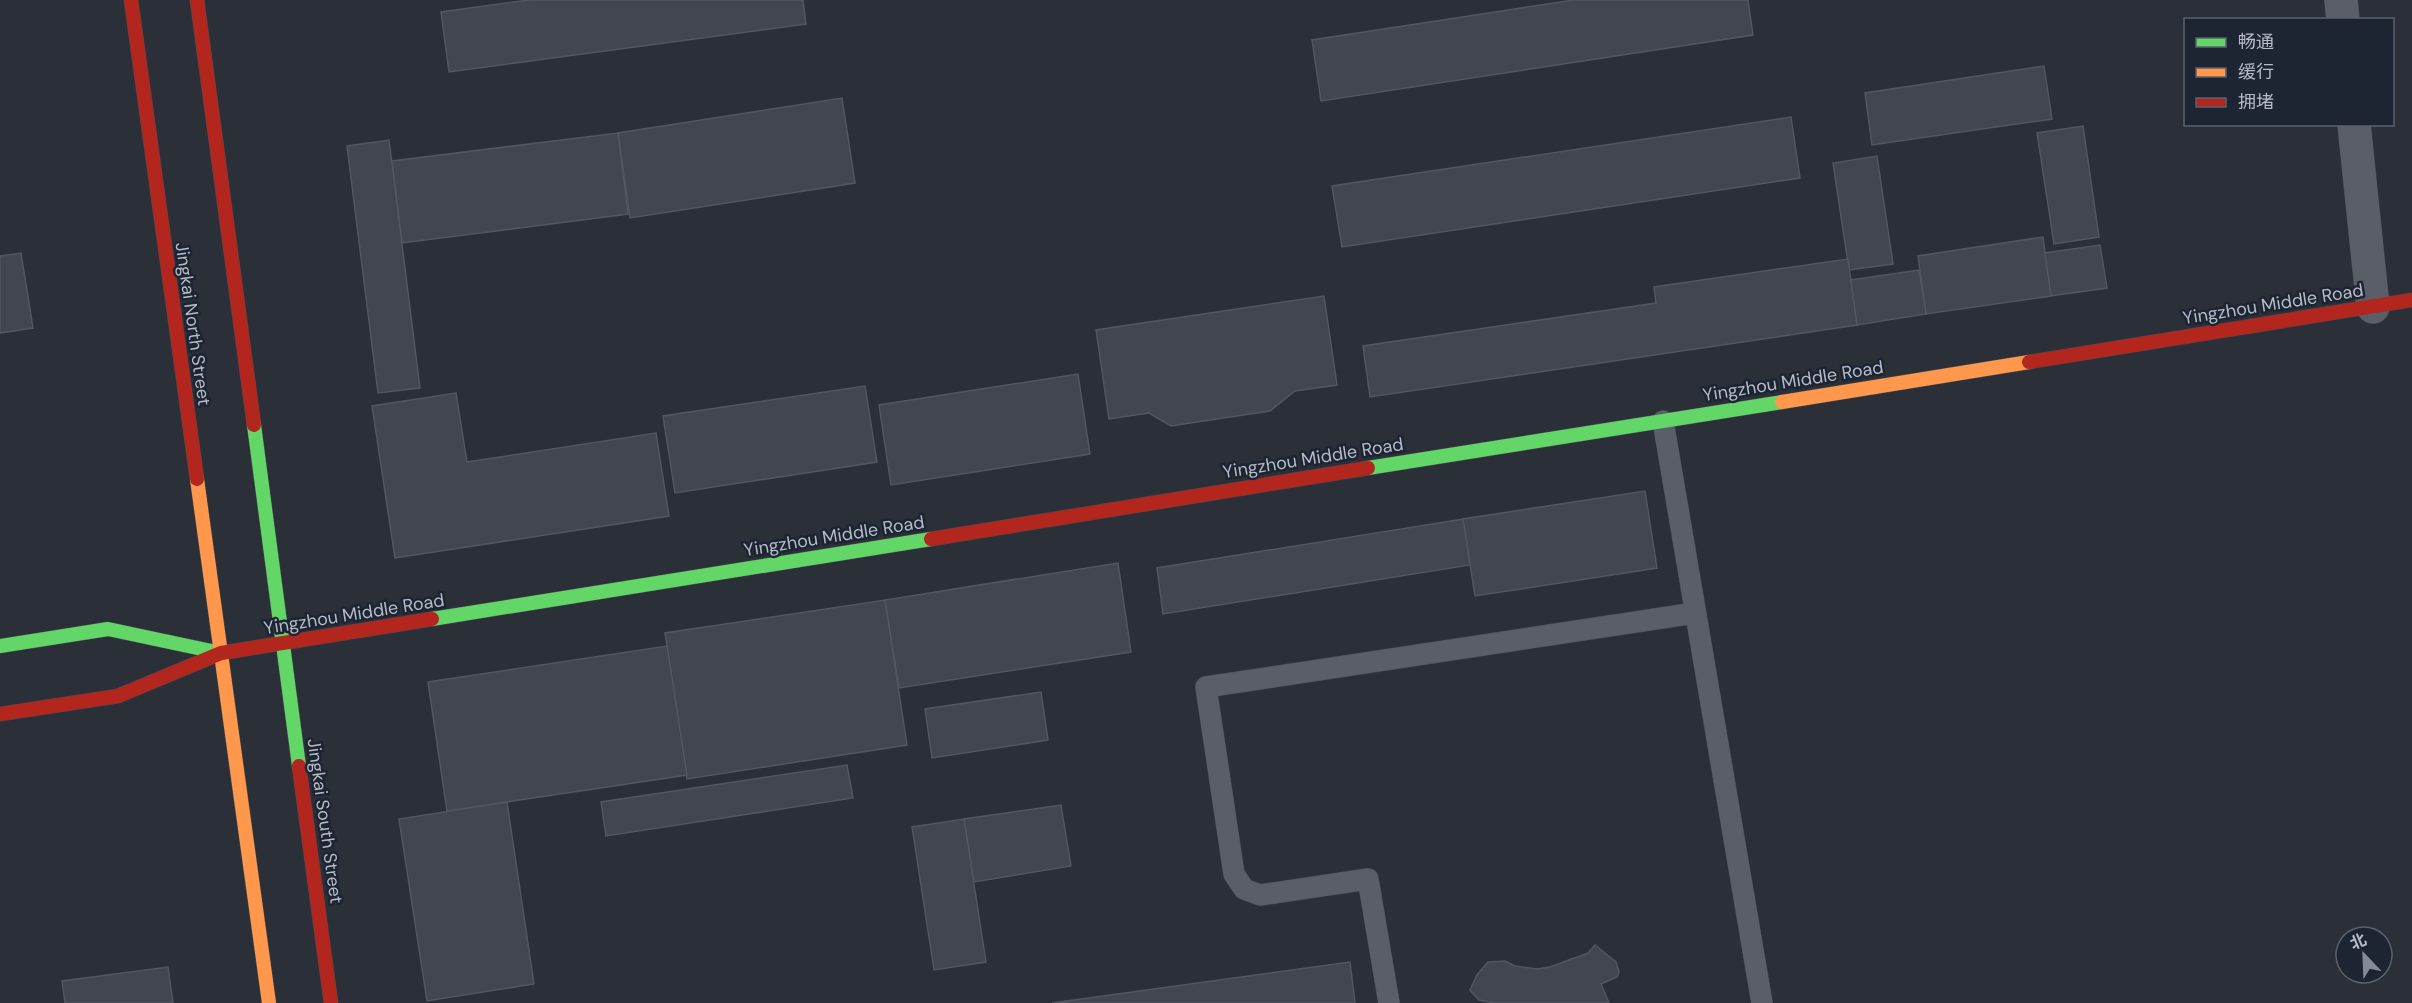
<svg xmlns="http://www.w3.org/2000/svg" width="2412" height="1003" font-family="'DM Sans','Noto Sans SC',sans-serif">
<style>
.building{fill:#42464e;stroke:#52575f;stroke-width:1.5}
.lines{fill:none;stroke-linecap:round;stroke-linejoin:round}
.lane-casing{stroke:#464a51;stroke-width:22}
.street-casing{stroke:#464a51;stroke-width:34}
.fast-casing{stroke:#464a51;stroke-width:15}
.slow-casing{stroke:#464a51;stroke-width:15}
.jam-casing{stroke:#464a51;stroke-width:15}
.lane{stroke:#5a5e66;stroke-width:21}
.street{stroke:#5a5e66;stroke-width:33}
.fast{stroke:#63d668;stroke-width:14}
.slow{stroke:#ff974d;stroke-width:14}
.jam{stroke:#b3261e;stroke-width:14}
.labels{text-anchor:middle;stroke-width:5;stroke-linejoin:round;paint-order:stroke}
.street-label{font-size:18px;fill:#b5bbc9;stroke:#1d2533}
</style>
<rect width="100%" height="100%" fill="#2a2f38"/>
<g class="building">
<path d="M529,0H803L806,24L449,72L441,12Z"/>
<path d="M1573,0H1748L1753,35L1321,101L1312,40Z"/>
<path d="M2044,66L2052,119L1872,145L1865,93Z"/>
<path d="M842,98L855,183L630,218L618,133Z"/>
<path d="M1791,117L1800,178L1342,247L1332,186Z"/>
<path d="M2083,126L2099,237L2054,244L2037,133Z"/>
<path d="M618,133L628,214L402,243L392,161Z"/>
<path d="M389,140L420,388L378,393L347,146Z"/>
<path d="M1877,156L1893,264L1849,270L1833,163Z"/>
<path d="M2043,237L2051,296L1926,314L1918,256Z"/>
<path d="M2100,245L2107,288L2051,296L2045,253Z"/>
<path d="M21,253L33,328L0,333V256Z"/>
<path d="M1848,259L1857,325L1370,397L1363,346L1656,303L1654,287Z"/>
<path d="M1919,270L1926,314L1857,325L1851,280Z"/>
<path d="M1324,296L1337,385L1295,391L1270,411L1171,426L1149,413L1109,419L1096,330Z"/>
<path d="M1078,374L1090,454L891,485L879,405Z"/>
<path d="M865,386L877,462L675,493L663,416Z"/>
<path d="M456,393L467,462L656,433L669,516L395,558L372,406Z"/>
<path d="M1645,491L1657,568L1475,596L1463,519Z"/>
<path d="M1463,519L1470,565L1163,614L1157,568Z"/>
<path d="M1118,563L1131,652L899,688L885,600Z"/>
<path d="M885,600L907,745L687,779L665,633Z"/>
<path d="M667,646L687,775L447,811L428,682Z"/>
<path d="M1041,692L1048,740L932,758L925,709Z"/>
<path d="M847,765L853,798L606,836L601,802Z"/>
<path d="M507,802L534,984L427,1001L399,819Z"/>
<path d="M1061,805L1071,866L974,882L964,819Z"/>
<path d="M964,819L986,962L934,970L912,827Z"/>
<path d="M1595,945L1616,962L1619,972L1617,977L1601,984L1609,1003H1494L1479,1000L1470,990L1477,975L1488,962L1505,961L1515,966L1537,969L1550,967L1588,953Z"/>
<path d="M1350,962L1355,1003H1052Z"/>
<path d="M168,967L173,1003H65L62,981Z"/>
</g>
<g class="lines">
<defs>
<g id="lane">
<path d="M1663,421L1762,1003"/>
<path d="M1389,1003L1368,879L1260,895L1244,889L1234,874L1206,687L1695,613"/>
</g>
<g id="street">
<path d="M2341,0L2343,20"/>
<path d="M2354,124L2373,307"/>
</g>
<g id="fast">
<path d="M254,425L299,766"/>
<path d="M1368,468L1782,402"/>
<path d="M432,619L931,539"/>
<path d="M0,646L108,629L221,653"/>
</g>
<g id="slow">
<path d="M1782,402L2029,362"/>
<path d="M197,479L269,1003"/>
</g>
<g id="jam">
<path d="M131,0L197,479"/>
<path d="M197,0L254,425"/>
<path d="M2029,362L2412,300"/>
<path d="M931,539L1368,468"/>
<path d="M0,714L118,696L221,653L432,619"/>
<path d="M299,766L331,1003"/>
</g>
</defs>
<use href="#lane" class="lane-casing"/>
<use href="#street" class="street-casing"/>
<use href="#fast" class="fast-casing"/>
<use href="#slow" class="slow-casing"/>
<use href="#jam" class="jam-casing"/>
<use href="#lane" class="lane"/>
<use href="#street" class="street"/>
<use href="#fast" class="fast"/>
<use href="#slow" class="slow"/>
<use href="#jam" class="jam"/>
</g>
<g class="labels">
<g class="street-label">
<text transform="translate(2273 304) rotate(-9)" y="6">Yingzhou Middle Road</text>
<text transform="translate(193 324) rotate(82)" y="6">Jingkai North Street</text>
<text transform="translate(1793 381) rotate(-9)" y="6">Yingzhou Middle Road</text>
<text transform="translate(1313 458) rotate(-9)" y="6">Yingzhou Middle Road</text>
<text transform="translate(834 536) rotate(-9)" y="6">Yingzhou Middle Road</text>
<text transform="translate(354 614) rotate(-9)" y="6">Yingzhou Middle Road</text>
<text transform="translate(325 821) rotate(82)" y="6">Jingkai South Street</text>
</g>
</g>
<rect x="2184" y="18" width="210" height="108" fill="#1d2533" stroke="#5a616f" stroke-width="1.5"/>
<rect x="2196" y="38" width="30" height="9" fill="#63d668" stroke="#5a616f" stroke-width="1.5"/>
<text x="2238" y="48" font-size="18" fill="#b5bbc9">畅通</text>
<rect x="2196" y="68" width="30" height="9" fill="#ff974d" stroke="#5a616f" stroke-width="1.5"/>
<text x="2238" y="78" font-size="18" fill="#b5bbc9">缓行</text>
<rect x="2196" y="98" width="30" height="9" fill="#b3261e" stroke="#5a616f" stroke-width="1.5"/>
<text x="2238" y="108" font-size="18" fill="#b5bbc9">拥堵</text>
<g transform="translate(2364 955) rotate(337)"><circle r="28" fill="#1d2533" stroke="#5a616f" stroke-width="1.5"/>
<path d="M0-4.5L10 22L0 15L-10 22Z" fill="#848a96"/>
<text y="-9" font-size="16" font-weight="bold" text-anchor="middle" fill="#b5bbc9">北</text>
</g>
</svg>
